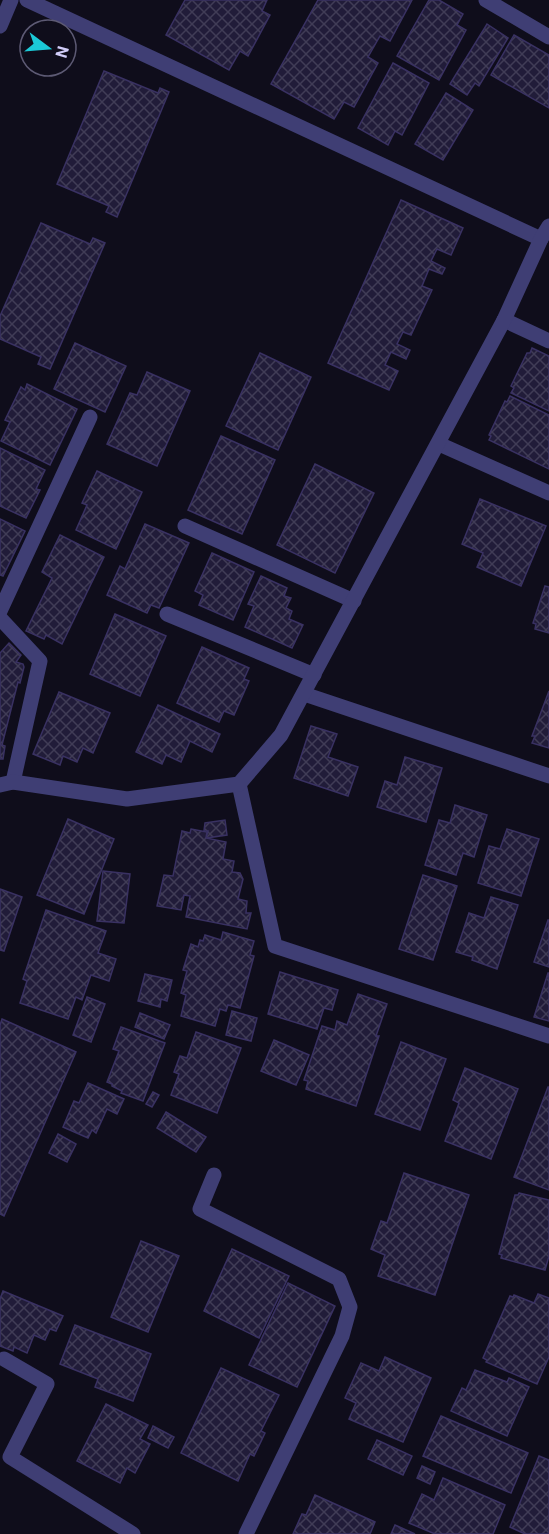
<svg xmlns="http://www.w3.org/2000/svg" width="549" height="1534" font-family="Roboto,sans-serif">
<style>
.building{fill:url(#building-cross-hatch);stroke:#393162;stroke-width:1.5}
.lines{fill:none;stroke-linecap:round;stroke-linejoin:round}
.lane{stroke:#3f3e74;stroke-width:15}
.street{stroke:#3f3e74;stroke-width:15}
</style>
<defs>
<pattern id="building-cross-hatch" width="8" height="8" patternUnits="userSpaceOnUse" patternTransform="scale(1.5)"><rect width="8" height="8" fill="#211c39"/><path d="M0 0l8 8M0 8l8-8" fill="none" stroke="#403c56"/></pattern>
</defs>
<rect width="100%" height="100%" fill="#0f0d1b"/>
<g class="building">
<path d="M185,0H267L262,11L270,15L248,56L240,51L229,70L166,35Z"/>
<path d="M318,0H412L390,41L380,36L368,57L378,63L354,107L344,102L334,119L271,84Z"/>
<path d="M429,0H439L463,14L457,25L466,30L439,80L397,56Z"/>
<path d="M487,24L508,38L479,86L475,83L467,95L450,84Z"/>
<path d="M514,35L549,55V108L491,75Z"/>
<path d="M393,63L429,83L402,135L395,131L388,145L358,128Z"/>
<path d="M104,71L158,93L160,88L169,92L117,217L106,212L109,206L57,184Z"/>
<path d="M446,93L473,110L443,160L415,144Z"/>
<path d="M401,200L463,228L451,255L437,249L431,261L445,268L442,274L429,269L422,286L432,290L411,335L403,332L397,344L410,350L406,359L391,352L385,365L398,371L389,390L328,363Z"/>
<path d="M41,223L90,244L93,238L105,243L50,369L38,364L41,357L0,339V316Z"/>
<path d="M75,343L126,366L105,412L54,389Z"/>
<path d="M532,348L549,356V411L511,393L514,388L511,386L527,353H530Z"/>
<path d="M260,353L311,377L278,450L226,426Z"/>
<path d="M147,372L190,391L157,466L107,444L130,393L137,395Z"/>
<path d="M27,384L77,409L50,465L1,441L10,422L5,420L21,387L25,390Z"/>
<path d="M510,396L549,415V469L489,440L491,436L489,435L505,401L507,402Z"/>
<path d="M221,436L275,460L242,534L188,510Z"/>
<path d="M0,448L45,470L36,489L40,490L26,518L0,506Z"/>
<path d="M315,464L374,493L335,573L277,545Z"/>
<path d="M97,471L142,492L116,549L76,530L87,505L82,503Z"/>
<path d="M480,499L546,526L521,586L477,567L483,553L462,544Z"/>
<path d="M0,519L25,531L3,576L0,575Z"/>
<path d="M145,524L189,543L159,608L151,605L147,613L107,595L120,566L125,569Z"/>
<path d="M60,535L104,557L62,644L46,635L44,639L26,631L52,578L42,572Z"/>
<path d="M212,553L254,572L233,620L199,605L203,595L195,591Z"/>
<path d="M261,576L287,588L284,596L291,598L286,608L292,611L289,619L303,625L292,648L245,627L254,606L248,604Z"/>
<path d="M545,586L549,587V633L535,629L536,624L533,623Z"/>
<path d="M115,614L166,636L140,696L90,674Z"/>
<path d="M9,643L21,655L16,662L23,664L24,667L20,683L18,682L2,745L5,746L3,759H0V653Z"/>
<path d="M202,647L249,668L244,679L249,681L234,715L224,711L219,722L177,703Z"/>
<path d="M549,691V748L532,743L535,736H532Z"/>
<path d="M59,692L110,713L93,753L83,748L77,762L63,756L60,765L33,754Z"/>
<path d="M158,705L220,734L212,752L190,741L181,762L166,755L162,764L136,752Z"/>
<path d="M311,726L337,734L328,757L358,767L348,796L294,778Z"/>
<path d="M405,757L442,768L426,822L377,807L385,781L397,785Z"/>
<path d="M455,805L487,815L474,857L463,853L456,875L425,865L439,820L450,823Z"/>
<path d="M68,819L114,839L84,914L37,895Z"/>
<path d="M225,820L227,835L206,838L208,831H204L205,823Z"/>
<path d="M191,829L207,832L206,838L226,842L223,859L234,861L232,872L240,873L243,879L238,899L247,901L246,913H251L247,929L186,917L190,896L184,895L181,910L157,906L164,875L173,876L182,831L190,833Z"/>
<path d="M507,829L539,839L521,896L478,883L489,846L500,849Z"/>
<path d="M103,871L130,874L124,923L97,921Z"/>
<path d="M423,875L457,886L433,960L399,949Z"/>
<path d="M0,889L22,897L4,951L0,950Z"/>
<path d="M491,897L518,905L497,969L472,960L473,957L456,952L469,913L484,918Z"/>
<path d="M46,910L106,931L98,953L116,959L109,981L91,975L82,1000L76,997L68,1019L20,1003L27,981L23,979Z"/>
<path d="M548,920H549V967L534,962Z"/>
<path d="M223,932L254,941L250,955L254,956L240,1008L228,1005L226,1011L220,1009L215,1026L181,1016L186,995L181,993L187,971L183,970L191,944L198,947L200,940L203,941L205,935L221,940Z"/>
<path d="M280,972L338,990L332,1010L324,1008L317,1029L268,1014Z"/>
<path d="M548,973H549V1021L534,1017Z"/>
<path d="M145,974L172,980L167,1001L161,999L160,1007L138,1001Z"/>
<path d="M358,994L387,1004L376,1036H379L356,1106L306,1089L308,1081L304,1080L322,1026L335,1030L337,1021L347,1025Z"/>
<path d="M87,997L105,1004L91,1042L73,1035Z"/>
<path d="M232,1011L257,1018L251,1041L226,1035Z"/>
<path d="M140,1013L170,1025L164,1039L135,1027Z"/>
<path d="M2,1019L76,1052L4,1216L0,1214V1025Z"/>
<path d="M121,1027L165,1043L143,1101L121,1093L122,1091L112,1086V1084L107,1082L119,1051L113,1049Z"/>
<path d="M196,1032L241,1048L217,1113L171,1095L179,1074L174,1072L180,1056L187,1058Z"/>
<path d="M274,1040L309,1055L296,1085L261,1071Z"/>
<path d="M401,1042L446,1059L420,1130L375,1114Z"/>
<path d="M465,1068L518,1089L491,1159L445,1141L459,1103L453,1100Z"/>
<path d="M88,1083L124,1099L117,1114L107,1109L96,1133L92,1130L88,1138L63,1127L74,1101L79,1103Z"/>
<path d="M548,1087H549V1190L514,1177Z"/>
<path d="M153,1092L159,1095L152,1107L146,1104Z"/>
<path d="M166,1112L206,1137L196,1152L157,1128Z"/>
<path d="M58,1134L76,1144L67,1162L49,1153Z"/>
<path d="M404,1173L469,1195L435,1295L378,1276L385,1255L371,1249L381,1221L387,1223Z"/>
<path d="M519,1193L549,1200V1256L545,1270L501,1258L502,1255L499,1254L515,1195H518Z"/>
<path d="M141,1241L179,1256L148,1332L111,1317Z"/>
<path d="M232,1249L289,1276L259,1338L204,1311Z"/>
<path d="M288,1283L335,1306L297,1387L249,1365Z"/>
<path d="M3,1291L63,1316L56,1331L50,1329L45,1340L34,1335L27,1353L14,1347L13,1351L0,1346V1299Z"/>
<path d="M538,1294L549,1298V1357L537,1384L486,1362L487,1360L483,1358L510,1296L513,1297L514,1295L534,1303Z"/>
<path d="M75,1325L151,1354L133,1401L95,1387L98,1379L60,1364Z"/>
<path d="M385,1357L431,1378L403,1442L349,1419L356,1403L345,1398L361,1363L379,1371Z"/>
<path d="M221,1368L279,1395L261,1431L265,1433L254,1456L250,1454L238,1481L181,1453Z"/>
<path d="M475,1370L507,1382L509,1378L529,1387L507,1436L451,1411L462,1388L466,1390Z"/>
<path d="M106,1404L148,1425L140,1439L150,1444L135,1473L127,1468L120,1483L77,1461Z"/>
<path d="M441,1416L528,1453L511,1493L423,1456Z"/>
<path d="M153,1426L174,1437L168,1448L148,1438Z"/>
<path d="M377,1440L412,1456L403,1475L368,1459Z"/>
<path d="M539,1456L549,1460V1534H525L510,1527Z"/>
<path d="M422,1466L435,1472L430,1484L417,1478Z"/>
<path d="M443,1478L505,1505L493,1534H435L409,1523L422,1494L434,1500Z"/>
<path d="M315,1495L375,1522L370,1534H293L302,1514L306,1515Z"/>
<path d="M395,1525L415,1534H391Z"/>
</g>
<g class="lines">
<g class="lane">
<path d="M504,320L549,341"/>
<path d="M439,444L549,493"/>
<path d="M185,526L354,601"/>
<path d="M0,611L90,417"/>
<path d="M167,614L314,675"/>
<path d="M214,1175L200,1209L339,1279L350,1307L342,1336L246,1534"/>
<path d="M4,1359L47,1384L10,1457L133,1534"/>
</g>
<g class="street">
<path d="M27,0L541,239"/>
<path d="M486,0L549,37"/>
<path d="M0,26L11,0"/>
<path d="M0,618L40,661L13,782"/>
<path d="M304,694L549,776"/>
<path d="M239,784L275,946L549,1036"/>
<path d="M0,785L13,782L127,799L239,784L281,735L504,320L541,239L549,226"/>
</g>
</g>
<g transform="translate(48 48) rotate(106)"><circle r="28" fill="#0f0d1b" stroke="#5d5a74" stroke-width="1.5"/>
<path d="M0-4.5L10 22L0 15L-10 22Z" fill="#1bc9d7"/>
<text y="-9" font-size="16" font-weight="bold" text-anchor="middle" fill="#d1cdf9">N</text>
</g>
</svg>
